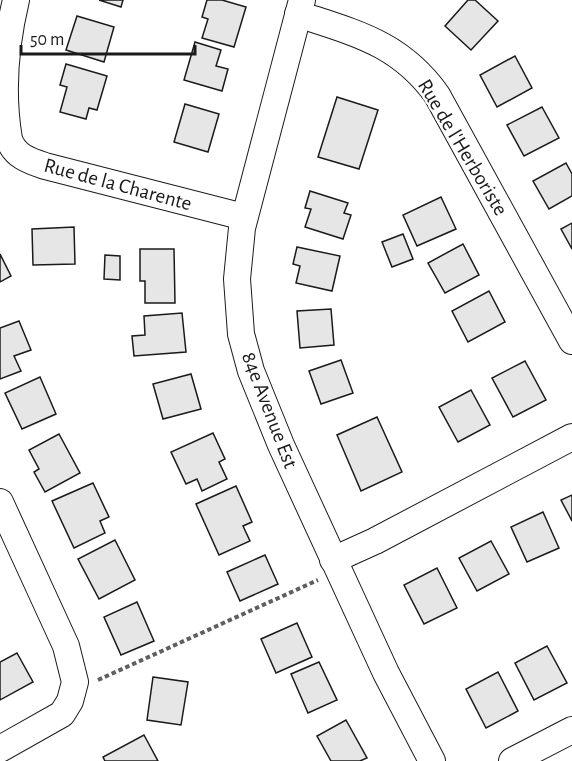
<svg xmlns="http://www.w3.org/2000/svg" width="572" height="761" font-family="'Alegreya Sans',sans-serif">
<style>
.building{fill:#e6e6e6;stroke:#1a1a1a;stroke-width:1.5}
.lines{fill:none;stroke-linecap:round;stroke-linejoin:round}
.minor-casing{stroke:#1a1a1a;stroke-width:28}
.path{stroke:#5f5f5f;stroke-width:4;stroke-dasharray:4.5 3;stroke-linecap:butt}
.minor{stroke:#fff;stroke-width:26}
.labels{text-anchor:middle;stroke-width:4.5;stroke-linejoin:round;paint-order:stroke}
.street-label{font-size:21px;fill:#1a1a1a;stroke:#fff}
</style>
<rect width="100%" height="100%" fill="#fff"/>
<g class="building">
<path d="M99,0H123L121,7Z"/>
<path d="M207,0H222L246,7L234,47L202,38L208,19L202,17Z"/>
<path d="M468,0H475L498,21L471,50L445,26Z"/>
<path d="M77,16L114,27L104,62L66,50Z"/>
<path d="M195,42L221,50L216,66L228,69L222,91L184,80Z"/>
<path d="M515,56L532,88L497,107L480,75Z"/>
<path d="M66,64L107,76L97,110L89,108L86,119L60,112L67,87L60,85Z"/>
<path d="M337,97L378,110L359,169L318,157Z"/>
<path d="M185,104L219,114L208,152L174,142Z"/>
<path d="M542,107L559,138L524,156L507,125Z"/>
<path d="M566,163L572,174V196L549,209L533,181Z"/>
<path d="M310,191L348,203L344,213L351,215L343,239L305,227L311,209L305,208Z"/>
<path d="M441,197L456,229L417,246L403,215Z"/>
<path d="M572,223V249L561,229Z"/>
<path d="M74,227L75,264L33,265L32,229Z"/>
<path d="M403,234L413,259L392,267L382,242Z"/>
<path d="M463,244L479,275L445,293L428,263Z"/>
<path d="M297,247L340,256L332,291L296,283L300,266L293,264Z"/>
<path d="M140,249H174L175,303H145V281H140Z"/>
<path d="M0,254L11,276L0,282Z"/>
<path d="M105,255L120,256V280L104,279Z"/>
<path d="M489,291L505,322L468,342L452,311Z"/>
<path d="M331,309L334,345L300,348L297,311Z"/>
<path d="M182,313L186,352L134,356L132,336L145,335L144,316Z"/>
<path d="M19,321L31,350L14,356L21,371L0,379V328Z"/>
<path d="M341,360L353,393L321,404L309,371Z"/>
<path d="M525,361L546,400L513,417L492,378Z"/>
<path d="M191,374L201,409L163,419L153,384Z"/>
<path d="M40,377L56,414L22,429L5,393Z"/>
<path d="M471,390L490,425L458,442L439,407Z"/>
<path d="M377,417L402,472L361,491L337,435Z"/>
<path d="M213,433L225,459L219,462L227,479L202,491L197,479L186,484L171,452Z"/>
<path d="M59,434L80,473L45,492L34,472L39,469L29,450Z"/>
<path d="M93,483L109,517L100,521L105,533L74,548L52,501Z"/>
<path d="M236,486L252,522L243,526L250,541L219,555L196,504Z"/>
<path d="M572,495V521L561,500Z"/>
<path d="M543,512L559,548L527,562L511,527Z"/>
<path d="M115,540L135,580L99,599L78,559Z"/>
<path d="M491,541L509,574L477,591L459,558Z"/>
<path d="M265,555L278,584L240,601L227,572Z"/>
<path d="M437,568L457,608L424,624L404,585Z"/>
<path d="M137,602L154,641L121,655L104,617Z"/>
<path d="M297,623L312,657L276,673L261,639Z"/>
<path d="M547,646L567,683L534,700L515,663Z"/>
<path d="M17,653L33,682L0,700V662Z"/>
<path d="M319,662L337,700L308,713L291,674Z"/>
<path d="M498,672L518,711L486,728L466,689Z"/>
<path d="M153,677L188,682L181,725L147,720Z"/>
<path d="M346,720L367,758L360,761H331L317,736Z"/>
<path d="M144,735L158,761H105L103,757Z"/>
</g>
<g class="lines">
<defs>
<g id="minor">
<path d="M16,0C5,46 1,92 9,139C14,156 30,161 45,166L244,217"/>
<path d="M302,0L242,228L237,279L241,334L251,371L281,445L386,673L432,761"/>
<path d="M298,14C355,33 400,43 437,95L572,341"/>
<path d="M0,502L66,646L75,682L70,701L62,714L0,749"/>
<path d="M333,560L375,541L572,437"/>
<path d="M512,761L572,730"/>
</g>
</defs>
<use href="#minor" class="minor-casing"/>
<path class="path" d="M98,680L318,580"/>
<use href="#minor" class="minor"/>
</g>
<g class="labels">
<g class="street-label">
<text transform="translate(463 147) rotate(59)" y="7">Rue de l'Herboriste</text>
<text transform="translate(118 184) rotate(15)" y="7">Rue de la Charente</text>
<text transform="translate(270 410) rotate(69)" y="7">84e Avenue Est</text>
</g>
</g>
<path d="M21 45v9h174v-9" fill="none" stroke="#1a1a1a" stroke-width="3"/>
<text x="30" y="45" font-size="18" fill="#1a1a1a" stroke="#ffffff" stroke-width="4.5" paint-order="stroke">50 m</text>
</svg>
